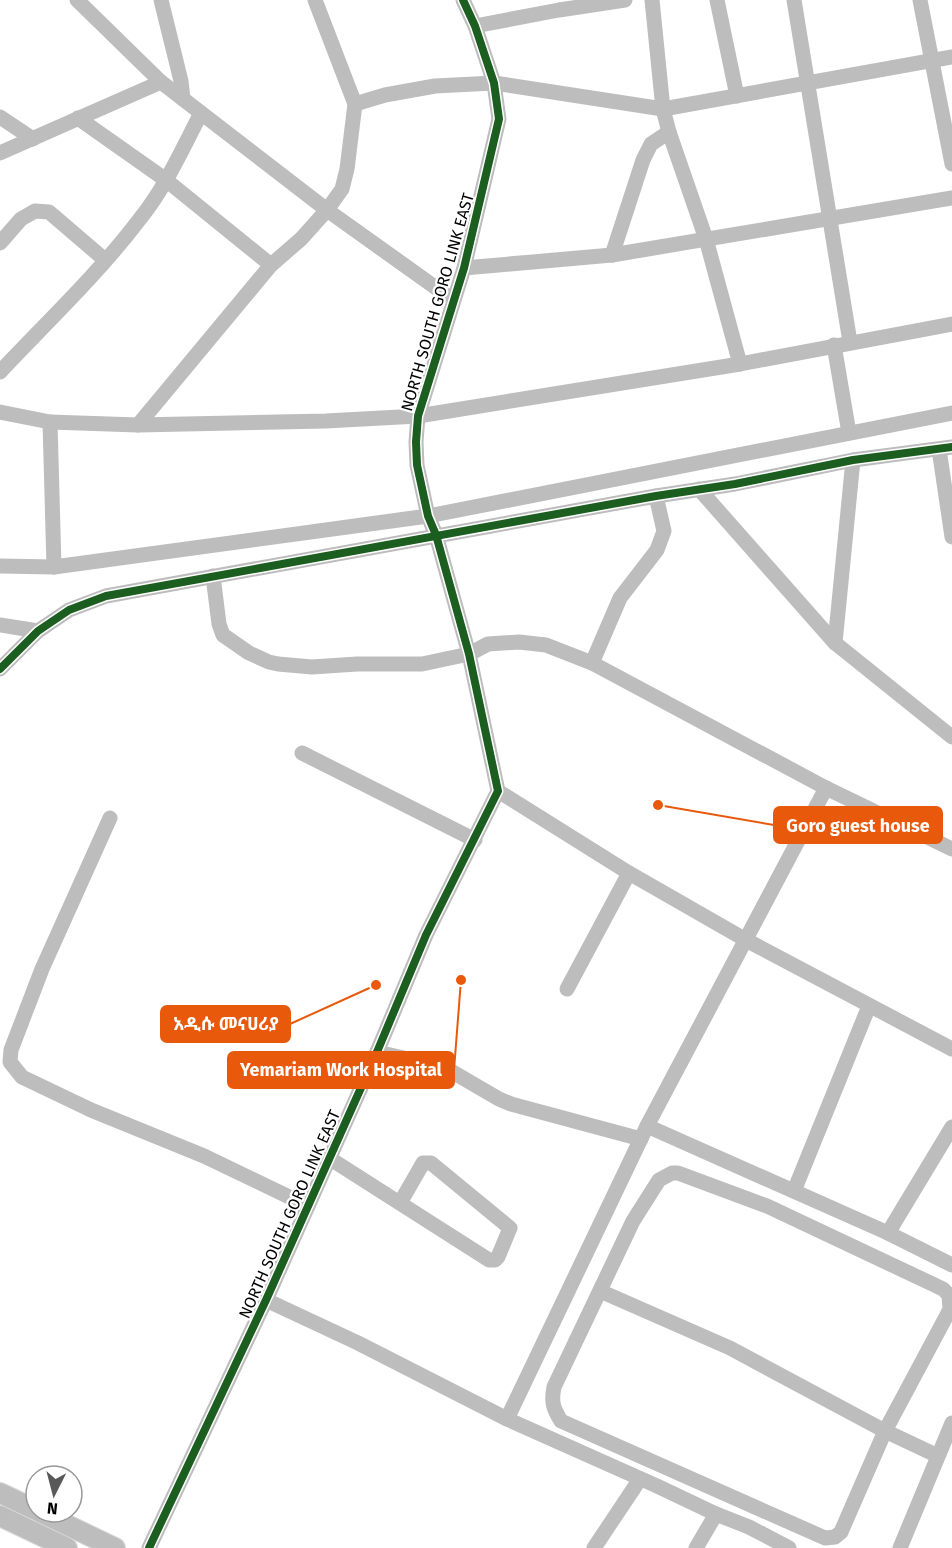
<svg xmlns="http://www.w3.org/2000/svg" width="952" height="1548" font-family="'Fira Sans','Noto Sans Ethiopic',sans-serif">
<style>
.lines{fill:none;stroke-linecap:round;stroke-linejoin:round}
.major-casing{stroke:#dbdbdb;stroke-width:22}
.minor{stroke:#bdbdbd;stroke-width:15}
.major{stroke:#bdbdbd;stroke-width:20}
.cycleway-casing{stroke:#fff;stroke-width:11}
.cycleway{stroke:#1b5e20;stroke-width:8}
.labels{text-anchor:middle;stroke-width:4.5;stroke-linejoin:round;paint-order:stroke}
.street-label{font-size:16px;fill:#000;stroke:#fff}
.leader{fill:none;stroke:#e8590c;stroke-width:2}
.callout-dot{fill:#e8590c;stroke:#fff;stroke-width:2}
.callout{fill:#e8590c;stroke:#e8590c;stroke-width:2}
.callout-label{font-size:18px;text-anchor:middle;font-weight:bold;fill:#fff}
</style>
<rect width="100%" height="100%" fill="#fff"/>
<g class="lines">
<defs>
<g id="major">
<path d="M0,1493L36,1510"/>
<path d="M40,1512L115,1548"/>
<path d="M0,1516L67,1548"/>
</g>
</defs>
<use href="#major" class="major-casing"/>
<g class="minor">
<path d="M77,0L161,82L183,99L327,210L453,300"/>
<path d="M161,0L181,81L183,99"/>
<path d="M652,0L663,109L669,132L706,239L740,364"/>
<path d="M717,0L737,96"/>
<path d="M794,0L850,342"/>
<path d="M920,0L952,164"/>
<path d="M475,26L559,10L625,0"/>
<path d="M355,104L385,95L435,86L494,83L663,109L952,57"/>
<path d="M0,117L33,139"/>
<path d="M78,118L166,180L271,265"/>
<path d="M0,153L161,82"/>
<path d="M0,243L21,219L35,211L49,212L105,260"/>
<path d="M612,255L643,160L651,144L669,132"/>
<path d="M464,268L612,255L952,198"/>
<path d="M834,345L849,433"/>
<path d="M0,372C46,323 98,274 139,220C165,188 182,150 201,113"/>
<path d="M0,412L50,422L138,425L326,421L418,416L740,364L952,324"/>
<path d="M50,422L54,567"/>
<path d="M138,425L271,265L301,239L327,210L342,189L347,169L355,104L315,0"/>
<path d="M939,449L952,537"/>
<path d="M699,489L835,643L952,737"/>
<path d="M0,566L54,567L428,516L952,413"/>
<path d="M213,576L219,624L223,635L249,653L269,662L278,664L312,667L357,664H422L469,654L488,644L519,642L546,645L592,663L826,788L952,849"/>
<path d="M0,625L38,631"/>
<path d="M835,643L853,460"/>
<path d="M592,663L620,598L657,550L664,531L656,496"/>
<path d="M0,669L38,631L69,610L106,596L656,496L735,484L853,460L952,447"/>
<path d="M302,753L475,840"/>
<path d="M498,791L629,873L746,940L952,1049"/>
<path d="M110,818L42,969L11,1050L10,1062L22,1077L91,1110L204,1156L308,1206"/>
<path d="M567,989L629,873"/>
<path d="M377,1052L444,1067L499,1099L511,1104L641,1139"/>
<path d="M647,1126L888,1233L952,1265"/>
<path d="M329,1158L489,1260H495L498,1257L510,1228L431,1163H423L400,1203"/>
<path d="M672,1173H678L767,1206L943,1289L949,1295L950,1309L947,1315L885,1431L841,1532L835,1537L825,1538L561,1421C553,1408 551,1402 554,1387L633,1221L659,1180Z"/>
<path d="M794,1191L869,1006"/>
<path d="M888,1233L952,1127"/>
<path d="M600,1291L730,1348L885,1431L938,1456"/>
<path d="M266,1300L358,1343L507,1419L657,1486L716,1514L749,1527L789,1548"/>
<path d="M507,1419L647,1126L826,788"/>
<path d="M149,1548L266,1300L377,1052L426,935L498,791L469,654L436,535L428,516L417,465L416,442L418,416L464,268L499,119L494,83L475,26L463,0"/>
<path d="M594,1548L640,1479"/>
<path d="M696,1548L716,1514"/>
<path d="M900,1548L952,1423"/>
</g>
<use href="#major" class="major"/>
<defs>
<g id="cycleway">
<path d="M0,669L38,631L69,610L106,596L656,496L735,484L853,460L952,447"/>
<path d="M149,1548L266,1300L377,1052L426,935L498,791L469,654L436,535L428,516L417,465L416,442L418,416L464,268L499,119L494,83L475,26L463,0"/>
</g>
</defs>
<use href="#cycleway" class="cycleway-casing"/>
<use href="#cycleway" class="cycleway"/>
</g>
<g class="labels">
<g class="street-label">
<text transform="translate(437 302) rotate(-74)" y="6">NORTH SOUTH GORO LINK EAST</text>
<text transform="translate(289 1214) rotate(-66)" y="6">NORTH SOUTH GORO LINK EAST</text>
</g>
</g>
<path class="leader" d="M658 805L774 825M376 985L290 1024M461 980L454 1070"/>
<g class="callout-dot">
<circle cx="658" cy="805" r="6"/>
<circle cx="376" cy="985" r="6"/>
<circle cx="461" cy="980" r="6"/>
</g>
<g class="callout">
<rect x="774" y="807" width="168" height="36" rx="6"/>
<rect x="161" y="1006" width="129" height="36" rx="6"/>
<rect x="228" y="1052" width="226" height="36" rx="6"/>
</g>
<g class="callout-label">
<text x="858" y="832">Goro guest house</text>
<text x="226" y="1030">አዲሱ መናሀሪያ</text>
<text x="341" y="1076">Yemariam Work Hospital</text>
</g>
<g transform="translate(54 1494) rotate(186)"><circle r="28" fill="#ffffff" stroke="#999999" stroke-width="1.5"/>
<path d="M0-4.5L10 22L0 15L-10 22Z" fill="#595959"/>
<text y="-9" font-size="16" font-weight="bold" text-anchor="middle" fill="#000000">N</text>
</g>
</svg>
